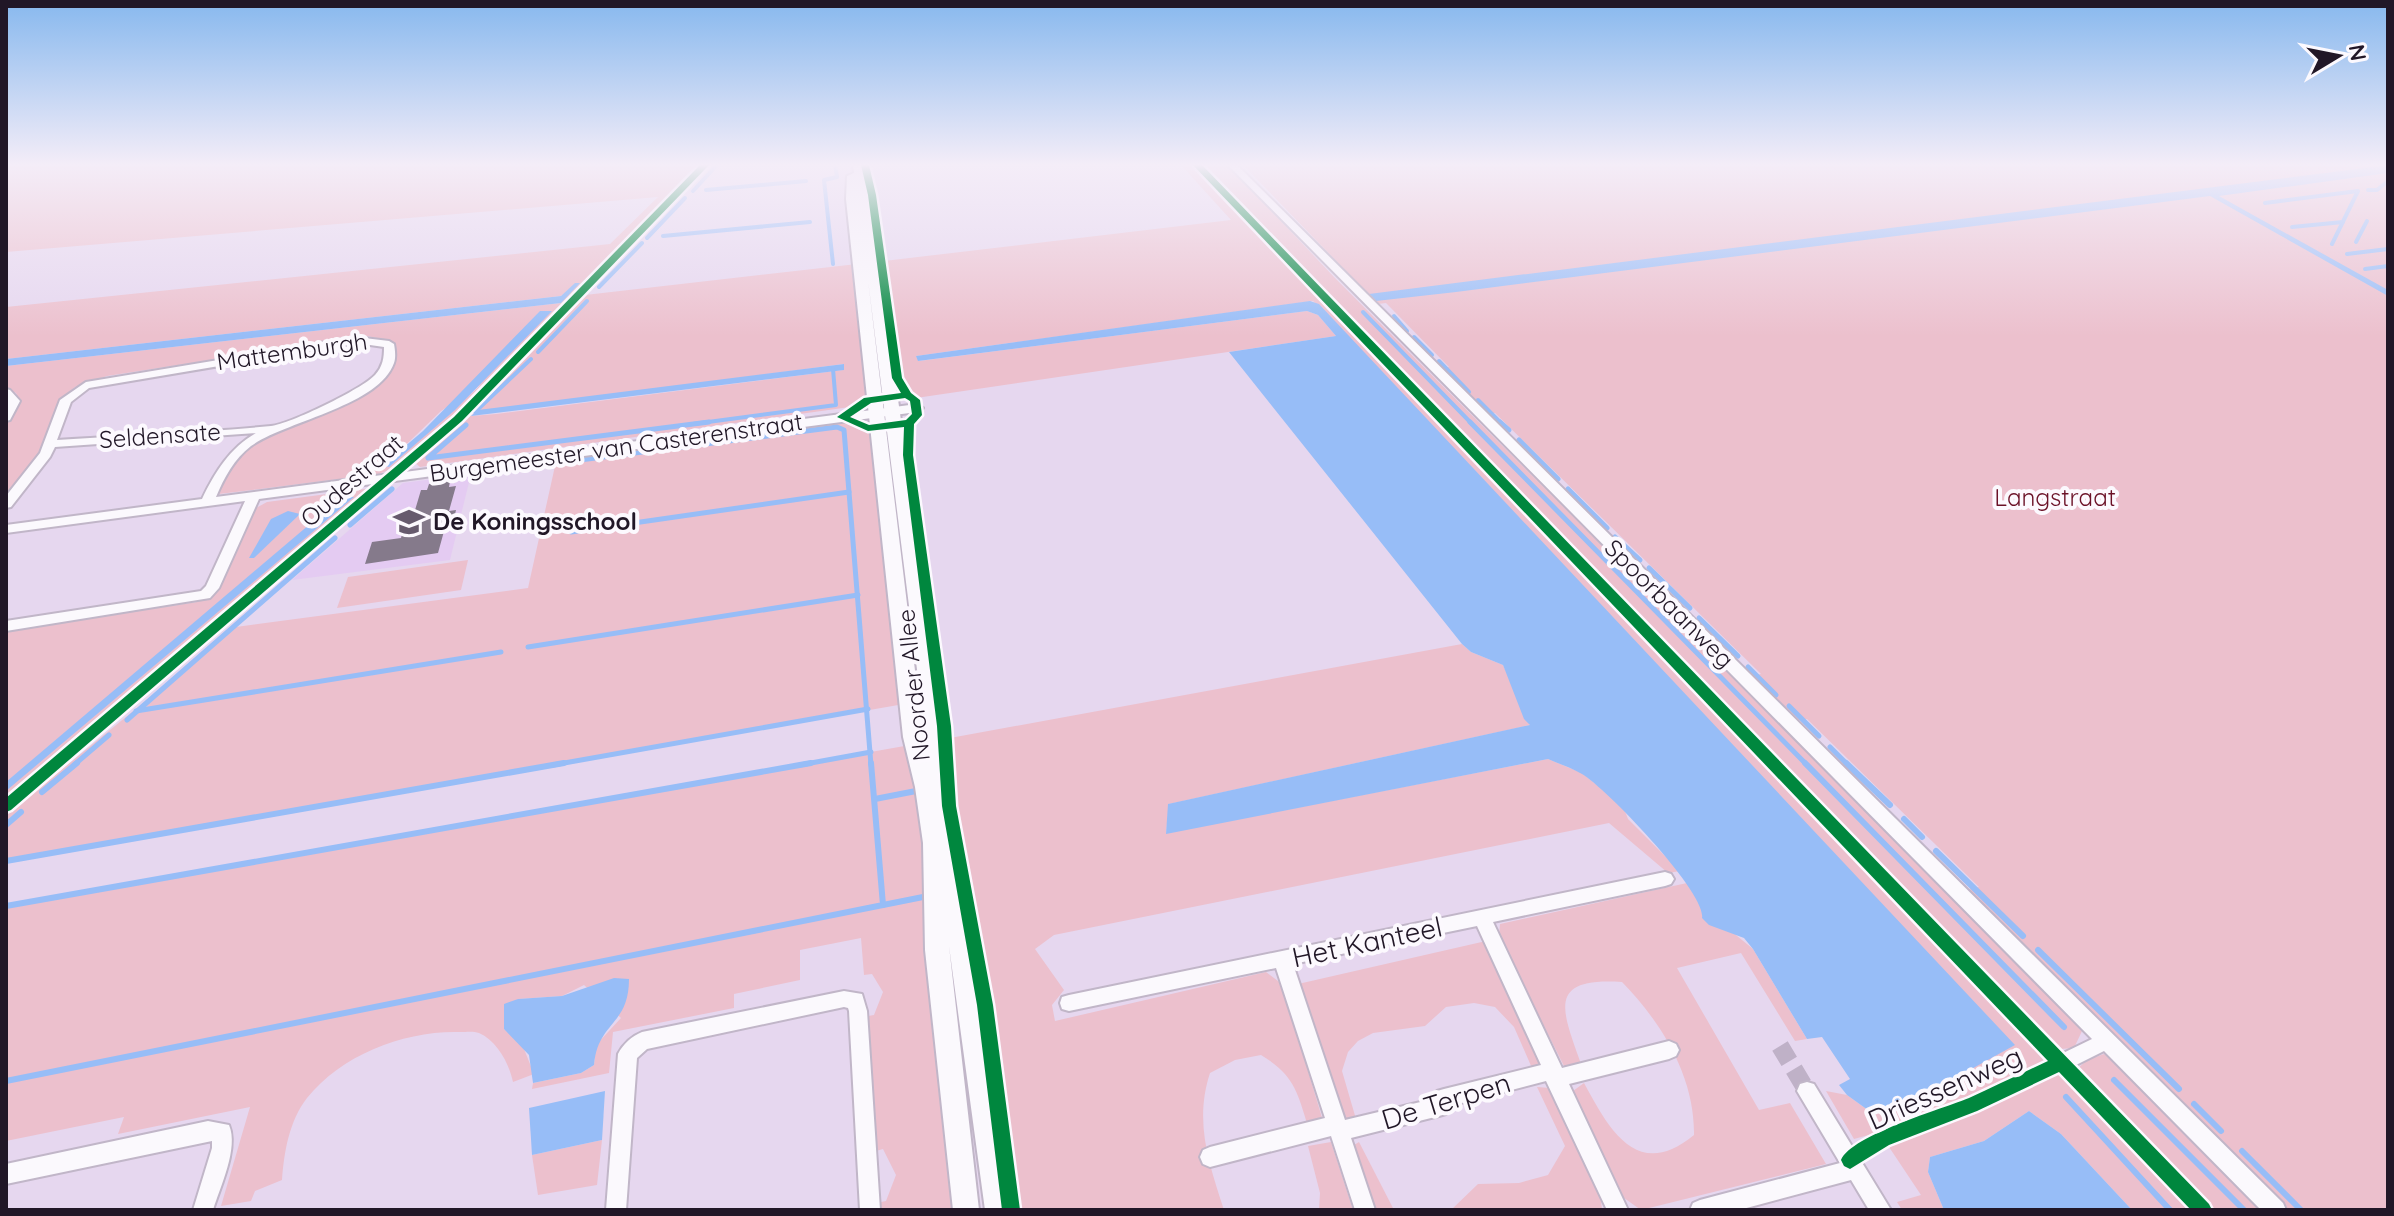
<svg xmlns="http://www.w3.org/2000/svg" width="2394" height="1216" font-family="Quicksand,sans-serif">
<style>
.built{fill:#e4cbf2}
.green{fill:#ecc0cd;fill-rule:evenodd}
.water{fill:#97bdf7}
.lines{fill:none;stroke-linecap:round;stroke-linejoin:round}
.stream-far2{stroke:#97bdf7;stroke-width:4}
.stream-far1{stroke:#97bdf7;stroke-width:5}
.stream{stroke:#97bdf7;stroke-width:6}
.building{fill:#857a8b}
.minor-tunnel{stroke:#bfb1c7;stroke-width:18;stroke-dasharray:18 9;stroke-linecap:butt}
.minor-casing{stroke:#c1b6c8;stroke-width:4}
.tertiary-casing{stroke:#c1b6c8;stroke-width:4}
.minor{fill:#fbf9fd;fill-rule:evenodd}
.tertiary{fill:#fbf9fd;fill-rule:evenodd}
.cycleway-casing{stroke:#fcf9fe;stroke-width:5}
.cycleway{fill:#00873e;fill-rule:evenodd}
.labels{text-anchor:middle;stroke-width:8;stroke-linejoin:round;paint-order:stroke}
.street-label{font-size:24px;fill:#211727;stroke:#fcf9fe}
.park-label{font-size:24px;fill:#6b1127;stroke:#fcf9fe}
.poi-label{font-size:24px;font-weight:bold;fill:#211727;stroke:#fcf9fe;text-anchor:start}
.near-street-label{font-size:28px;fill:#211727;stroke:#fcf9fe}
</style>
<rect width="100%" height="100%" fill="#e6d7ef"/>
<path class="built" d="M471,474L450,560L292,580L403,483Z"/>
<g class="green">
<path d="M6,165H701L453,419L396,467L379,474L219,494C240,405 363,433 397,351L392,341L367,336L107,376L75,387L66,395L51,420L43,449L6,498V421L19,402L16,393L6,388V366L561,303L572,287L561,296L6,359V307L610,244L658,197L6,252ZM482,384L389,467L384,466L441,411Z"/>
<path d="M1181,165H1194L1979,979L2041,1049L2045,1059L2041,1066L1905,1125L1854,1139L1826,1091L1847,1095L1872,1113L1897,1110L1347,335L1313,301L916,356L919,361L1307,311L1318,315L1336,336L916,398L900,377L884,261L1231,220Z"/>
<path d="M1205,165H1228L1334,277L2070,1015L2082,1031L2074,1048L2060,1049L2039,1033L1690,666Z"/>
<path d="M1243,165H2388V1210H2285L1964,890L1979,887L1807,719L1793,721L1749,677L1761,674L1495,413L1485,414L1439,369L1449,367L1386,303L1378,304Z"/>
<path d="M857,264L869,396L850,407L420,467L414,462L470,413L585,295ZM843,364V370L496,414L471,416L470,413Z"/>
<path d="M841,421L862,431H874L904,704L6,861V815L236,627L528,588L555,466L569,459Z"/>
<path d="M372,488L6,801V631L197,602L220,588L256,508L267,502Z"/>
<path d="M468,560L461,590L337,608L348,577Z"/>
<path d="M1462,644L1471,652L1503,665L1530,725L1169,804L1166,833L1548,759L1582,773L1623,806L1628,819L1680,871L1668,873L1609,823L1054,935L1035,949L1064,990L1052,1005L1055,1021L1266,972L1282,984L1323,1121L1308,1126C1297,1091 1294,1075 1261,1055L1235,1060L1210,1073C1194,1122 1209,1163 1224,1210H1018C1002,1128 996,1044 982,962C969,888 946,813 950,738Z"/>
<path d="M910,745L916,765L958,1210H881V1202L886,1201L896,1175L883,1149L876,1151L868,1016L874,1015L883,992L872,974L864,975L861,938L800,950V980L734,994V1008L613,1032L609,1073L532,1089L533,1083L581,1073L594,1065L596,1045L621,1018L584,985L562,996L518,999L504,1029L522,1044L534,1074L513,1082C509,1063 497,1041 479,1033C474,1031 466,1032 461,1032C406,1030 342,1054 307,1098C289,1121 284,1153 282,1180L255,1191L251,1201L221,1206L250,1107L118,1134L124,1117L6,1141V906Z"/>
<path d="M1687,883L1704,909L1753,949L1807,1039L1795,1041L1741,953L1677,968L1759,1110L1790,1103L1826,1164L1641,1210L1624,1198L1573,1091L1584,1083C1609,1129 1637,1182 1694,1135C1695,1077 1662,1023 1622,982C1546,977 1562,1010 1581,1064L1565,1068L1499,937L1500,924Z"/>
<path d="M1486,941L1542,1064L1532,1068L1514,1027L1495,1007L1474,1003L1446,1007L1425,1026L1373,1033L1358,1041L1348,1052L1342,1071L1356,1119H1346L1340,1114L1298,984Z"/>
<path d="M2104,1054L2130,1074L2266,1210H2211L2076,1070L2087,1060Z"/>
<path d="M2054,1073L2066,1077L2194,1210H2132L2061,1134L2029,1111L1984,1141L1930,1157L1928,1172L1944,1210H1902L1897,1202L1921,1195L1887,1144Z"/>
<path d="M1537,1087L1550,1088L1600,1190L1602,1210H1451L1478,1184L1519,1183L1548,1175L1565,1146Z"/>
<path d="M602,1140L597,1185L538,1195L532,1155Z"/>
<path d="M1331,1142L1353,1210H1319L1320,1193L1308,1146Z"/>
<path d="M1359,1142L1394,1210H1373L1351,1147Z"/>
</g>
<g class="water">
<path d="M2388,165V173L2219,196L2388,290V296L2210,196L1456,292L1376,301L1369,294Z"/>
<path d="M575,283H580L561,303L6,366V359L561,296Z"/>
<path d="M1310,301L1319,304L2015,1045L1897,1110L1872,1113L1847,1095L1839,1085L1850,1079L1822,1037L1807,1039L1753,949L1744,938L1709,925L1702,918C1707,893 1606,788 1582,774C1572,768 1559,764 1548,759L1166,834L1168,804L1530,725L1524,719L1503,665L1471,652L1462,644L1229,352L1336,336L1318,315L1307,311L918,361L916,356Z"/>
<path d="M540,311H552L455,410L389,467L383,465L423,431Z"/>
<path d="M844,364V370L471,416L478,410Z"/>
<path d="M343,496L354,497L6,791V782Z"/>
<path d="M288,511L300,514L254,558H249L271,519Z"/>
<path d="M614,978L629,979C629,1026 598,1021 594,1065L581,1073L533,1083L529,1055L504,1029V1004L518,999L562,996Z"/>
<path d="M605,1091L602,1140L532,1155L529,1108Z"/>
<path d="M2029,1111L2061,1134L2132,1210H1944L1928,1172L1930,1157L1984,1141Z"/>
</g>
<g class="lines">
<g class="stream-far2">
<path d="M706,190L806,181"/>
<path d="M2368,190H2377L2388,181"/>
<path d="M693,191L716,166"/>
<path d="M2265,203L2358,191L2332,244"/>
<path d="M2292,227L2343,222"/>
<path d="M663,236L810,222"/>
<path d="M647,238L685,198"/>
<path d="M2356,242L2367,221"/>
<path d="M2347,254L2388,249"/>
<path d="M833,264L824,180L837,177L835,165"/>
<path d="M2365,269L2388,266"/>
<path d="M599,287L642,243"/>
<path d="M1363,312L1472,424"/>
<path d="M1394,316L1407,331"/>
<path d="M1414,337L1432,355"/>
<path d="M538,352L587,301"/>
<path d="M1439,361L1469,392"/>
<path d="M1478,400L1502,424"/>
<path d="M475,412L531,359"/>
<path d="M693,424L836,405L833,369"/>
</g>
<g class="stream-far1">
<path d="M1470,422L1807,765"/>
<path d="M1500,422L1509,430"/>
<path d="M466,425L428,458L709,422"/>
<path d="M1519,440L1558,479"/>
<path d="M572,461L837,427L844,430L871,765"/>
<path d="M1568,489L1607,528"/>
<path d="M350,525L392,489"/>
<path d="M571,532L849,492"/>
<path d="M1615,537L1640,560"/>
<path d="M1649,568L1690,608"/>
<path d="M1699,618L1738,656"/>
<path d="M528,647L858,595"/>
<path d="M1748,667L1776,695"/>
<path d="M1789,706L1819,736"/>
<path d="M136,711L501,652"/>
<path d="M127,720L335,538"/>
<path d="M1830,747L1848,765"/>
<path d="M74,765L109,735"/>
<path d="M553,765L868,709"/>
<path d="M800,765L871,752"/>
</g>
<g class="stream">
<path d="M1805,763L2064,1027"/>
<path d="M1846,763L1890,805"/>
<path d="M42,792L77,763"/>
<path d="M875,799L916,791"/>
<path d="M1904,819L1922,837"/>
<path d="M6,825L21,812"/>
<path d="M1936,851L2023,936"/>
<path d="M6,861L564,763"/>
<path d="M883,905L928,896"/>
<path d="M6,906L811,763"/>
<path d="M2038,950L2179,1089"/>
<path d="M2114,1080L2244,1210"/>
<path d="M6,1081L883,905L871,763"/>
<path d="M2066,1097L2170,1210"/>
<path d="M2194,1104L2221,1131"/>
<path d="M2242,1151L2301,1210"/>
</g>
</g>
<path class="building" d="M450,481L449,487L456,486L449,511L456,510L453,523L446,524L438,553L365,564L372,542L401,538L407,517H413L421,490H427L429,484Z"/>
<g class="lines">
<path class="minor-tunnel" d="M1780,1046L1807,1091"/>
<defs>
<g id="minor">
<path d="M1228,165H1237L2283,1203L2286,1210H2261L2104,1051L2062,1072L2055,1069L2052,1063L2055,1057L2092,1039Z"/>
<path d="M356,337L389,341L394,344C395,349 396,358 394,363C379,406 286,421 251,446C234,459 224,478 216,497L917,404L923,408L917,412L259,499L219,588L210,598L6,631V621L201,591L206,586L245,501L6,533V525L202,499C215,472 230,448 256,433L55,447L50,457L11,507L6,508V496L40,453L60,400L86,382ZM356,343L384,347C384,358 383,366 375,375C362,389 290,424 271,426C201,433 128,435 57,440L71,402L89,388Z"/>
<path d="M6,389L10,390L20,401L10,420L6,421L8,401Z"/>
<path d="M1665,872L1671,874L1674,879L1671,884L1665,886L1493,922L1562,1068L1669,1041L1676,1044L1679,1050L1676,1056L1669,1059L1569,1084L1628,1210H1607L1546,1081L1450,1106L1446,1114L1439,1116L1351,1138L1375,1210H1355L1331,1136L1210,1167L1203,1164L1200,1157L1203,1150L1210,1147L1325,1118L1276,968L1069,1011L1062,1009L1060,1003L1062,997L1069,995ZM1477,926L1541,1065L1444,1089L1437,1091L1433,1099L1345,1120L1293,964Z"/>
<path d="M844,991L862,994L867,1011L880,1210H860L849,1011L848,1008L844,1007L647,1049L637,1058L626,1210H606L618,1054C623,1044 632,1036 642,1032Z"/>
<path d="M1807,1082L1814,1084L1891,1210H1869L1851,1180L1739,1210H1690L1693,1203L1700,1200L1840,1163L1797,1091L1800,1084Z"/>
<path d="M208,1121L229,1125C239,1148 220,1187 213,1210H193L212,1148V1141L6,1184V1164Z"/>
</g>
<path id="tertiary" d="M853,165H865L945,733L944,765L1011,1210H985L949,946L979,1210H953L925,950L923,843L915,787L903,737L846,199L847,176L854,173ZM868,280L925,733V743L923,737Z"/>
</defs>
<use href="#minor" class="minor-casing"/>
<use href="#tertiary" class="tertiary-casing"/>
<use href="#minor" class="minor"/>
<use href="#tertiary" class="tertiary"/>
<defs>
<g id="cycleway">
<path d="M700,165H709L462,421L11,810L6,812V798L454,417Z"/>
<path d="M861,165H869L876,195L902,378L911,393L920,400L922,415L914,424L913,455L951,726L956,806L993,1005L1020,1210H1002L977,1005L942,806L937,726L903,455L904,427L868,431L837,417L864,398L901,393L892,378L868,195ZM905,398L910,401L912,414L906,420L869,425L850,417L871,403Z"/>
<path d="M1193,165H1202L2209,1204L2212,1210H2191L2059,1072L1977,1111L1889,1145L1850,1169L1844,1166L1841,1160C1852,1135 1942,1109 1969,1098C1995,1086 2022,1073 2048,1061Z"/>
</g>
</defs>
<use href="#cycleway" class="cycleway-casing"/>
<use href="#cycleway" class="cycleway"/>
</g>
<linearGradient id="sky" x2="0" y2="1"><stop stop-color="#87b8ee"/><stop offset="0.49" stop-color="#f4edf8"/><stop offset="1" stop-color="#f4edf8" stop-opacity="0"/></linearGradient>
<rect width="2394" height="336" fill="url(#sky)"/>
<defs>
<symbol id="school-bare" viewBox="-9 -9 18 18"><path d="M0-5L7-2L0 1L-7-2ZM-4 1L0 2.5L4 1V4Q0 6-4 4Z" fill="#665a6d" stroke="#fcf9fe" stroke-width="2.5" paint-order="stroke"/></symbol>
</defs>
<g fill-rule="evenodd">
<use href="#school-bare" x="387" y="500" width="44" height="44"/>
</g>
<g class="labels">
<g class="street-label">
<text transform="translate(292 352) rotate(-8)" y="8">Mattemburgh</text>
<text transform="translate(160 436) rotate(-4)" y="8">Seldensate</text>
<text transform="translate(616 448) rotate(-8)" y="8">Burgemeester van Casterenstraat</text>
<text transform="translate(352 481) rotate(-41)" y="8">Oudestraat</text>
<text transform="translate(1669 604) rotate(45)" y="8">Spoorbaanweg</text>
<text transform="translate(914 685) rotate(-96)" y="8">Noorder Allee</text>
</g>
<g class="park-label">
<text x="2055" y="506">Langstraat</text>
</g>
<g class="poi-label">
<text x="433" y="530">De Koningsschool</text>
</g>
<g class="near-street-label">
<text transform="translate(1367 942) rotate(-12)" y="10">Het Kanteel</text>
<text transform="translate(1945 1088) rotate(-24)" y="10">Driessenweg</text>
<text transform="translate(1446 1101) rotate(-17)" y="10">De Terpen</text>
</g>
</g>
<rect width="2394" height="1216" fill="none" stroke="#211727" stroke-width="16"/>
<g transform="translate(2338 56) rotate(80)" stroke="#fcf9fe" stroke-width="6" paint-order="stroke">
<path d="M0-6L14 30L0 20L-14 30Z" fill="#211727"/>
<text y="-12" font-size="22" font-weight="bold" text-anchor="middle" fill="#211727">N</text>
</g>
</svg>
